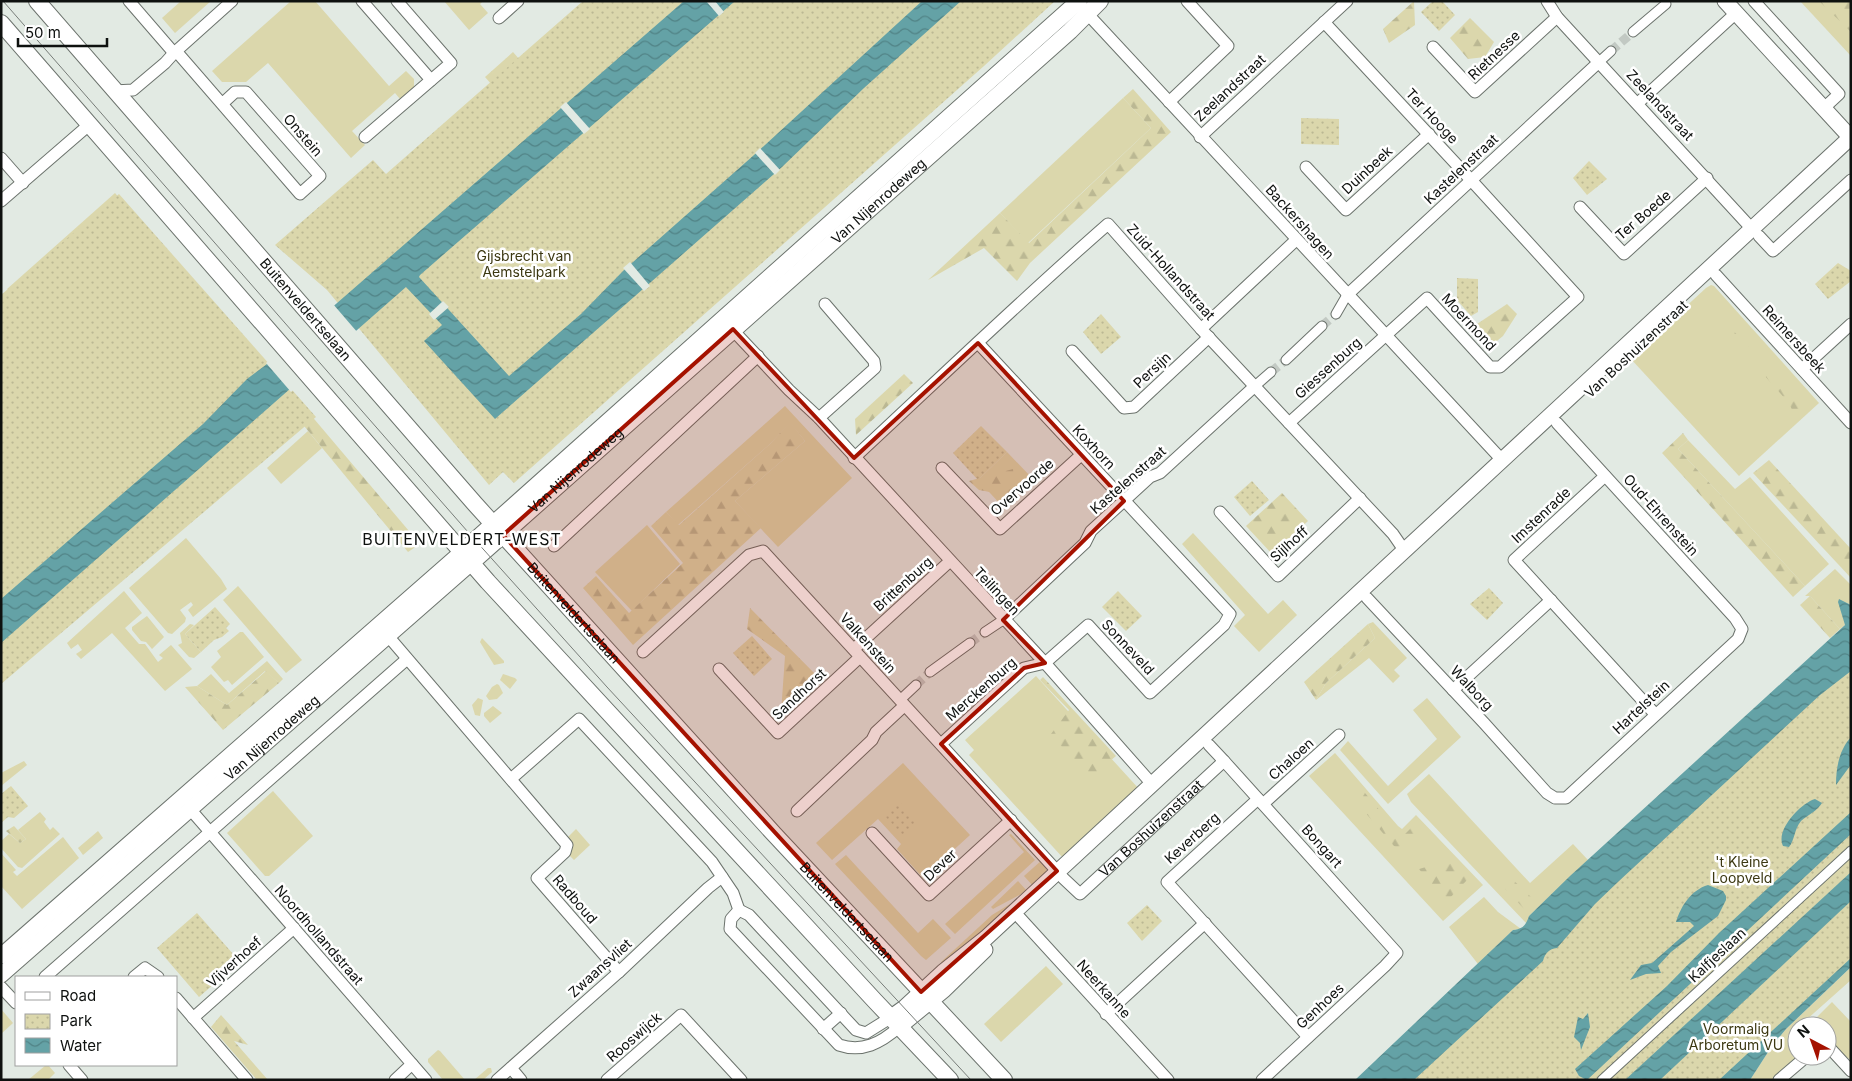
<svg xmlns="http://www.w3.org/2000/svg" width="1852" height="1081" font-family="Inter,sans-serif">
<style>
.green{fill:#dbd7ac}
.forest{fill:url(#forest-firs)}
.park{fill:url(#park-dots)}
.water{fill:url(#water-waves)}
.pier{fill:#e2eae3}
.lines{fill:none;stroke-linecap:round;stroke-linejoin:round}
.pedestrian-tunnel{stroke:#c2c9c3;stroke-width:9;stroke-dasharray:9 4.5;stroke-linecap:butt}
.pedestrian-casing{stroke:#6c736d;stroke-width:11}
.minor-casing{stroke:#6c736d;stroke-width:13}
.tertiary-casing{stroke:#6c736d;stroke-width:17}
.secondary-casing{stroke:#6c736d;stroke-width:18}
.pedestrian{stroke:#fff;stroke-width:9}
.minor{stroke:#fff;stroke-width:11}
.tertiary{stroke:#fff;stroke-width:15}
.secondary{stroke:#fff;stroke-width:16}
.tram{stroke:#787d79;stroke-width:1}
.marked{fill:#a51200;fill-opacity:0.2;stroke:#a51200;stroke-width:4;stroke-linejoin:round}
.labels{text-anchor:middle;stroke-width:5;stroke-linejoin:round;paint-order:stroke}
.street-label{font-size:14px;fill:#0e110f;stroke:#fff}
.park-label{font-size:14px;fill:#3c3812;stroke:#fff}
.quarter-label{font-size:16px;letter-spacing:1px;fill:#0e110f;stroke:#fff}
</style>
<defs>
<pattern id="forest-firs" width="22" height="20" patternUnits="userSpaceOnUse" patternTransform="scale(1.25)"><rect width="22" height="20" fill="#dbd7ac"/><path d="M5 1l3.5 6h-7zM16 11l3.5 6h-7z" fill="#bbb893"/></pattern>
<pattern id="park-dots" width="8" height="8" patternUnits="userSpaceOnUse" patternTransform="scale(1.25)"><rect width="8" height="8" fill="#dbd7ac"/><path d="M2 2h.1M6 6h.1" fill="none" stroke="#bbb893" stroke-width="1.8" stroke-linecap="round"/></pattern>
<pattern id="water-waves" width="16" height="10" patternUnits="userSpaceOnUse" patternTransform="scale(1.25)"><rect width="16" height="10" fill="#64a2a6"/><path d="M0 5q4-4 8 0t8 0" fill="none" stroke="#518386"/></pattern>
</defs>
<rect width="100%" height="100%" fill="#e2eae3"/>
<g class="green">
<path d="M181,1H211L175,33L162,18Z"/>
<path d="M291,1H315L389,86L406,71L414,79V87L400,99L395,93L352,131L365,145L351,158L268,63L246,82H222L212,71Z"/>
<path d="M444,1H483L480,4L488,13L469,30Z"/>
<path d="M1800,1H1851V56Z"/>
<path d="M1123,98L1151,128L1028,243L1000,213Z"/>
<path d="M1711,285L1714,286L1819,403L1739,476L1630,358L1706,288Z"/>
<path d="M785,406L852,478L778,547L735,501L805,441L790,423L770,444L678,525L666,512Z"/>
<path d="M308,431L322,448L281,484L267,468Z"/>
<path d="M1688,440L1735,489L1750,477L1829,564L1805,586L1678,449Z"/>
<path d="M1007,452L1032,478L1002,506L978,480Z"/>
<path d="M647,525L680,564L632,611L595,572Z"/>
<path d="M1193,533L1268,614L1283,600L1297,615L1259,652L1234,626L1245,615L1182,544Z"/>
<path d="M186,538L221,579L227,589L193,617L188,610L193,605L191,602L180,610L186,618L185,622L172,634L168,633L129,588Z"/>
<path d="M1835,569L1851,585V605L1840,600L1845,625L1840,629L1810,596H1805Z"/>
<path d="M238,586L302,660L286,673L223,600Z"/>
<path d="M124,591L142,613L125,628L139,644H145L158,662L163,658L159,655L171,645L192,669L165,691L112,633L81,659L76,654L82,650L78,644L71,649L67,643Z"/>
<path d="M147,616L164,637L152,649L146,642L141,641L132,630V627Z"/>
<path d="M1373,622L1407,658L1394,670L1400,676L1393,683L1369,658L1316,700L1326,683L1375,638L1368,624Z"/>
<path d="M190,624L194,625L185,634L201,652L194,658L189,657L178,645L182,643L180,633Z"/>
<path d="M240,632H243L264,657L232,685L228,680L224,682L211,667L221,657L217,651Z"/>
<path d="M482,638L504,661V663L494,665L480,642Z"/>
<path d="M267,661L283,679L279,683L265,671L227,705L197,686L211,674L229,693Z"/>
<path d="M503,674L515,678L517,680L510,689L500,680Z"/>
<path d="M1036,676L1140,790L1064,859L969,755L974,750L965,740Z"/>
<path d="M497,684L499,685L503,693L497,699L489,700L486,696L492,687Z"/>
<path d="M478,698L483,700L480,716L475,715L472,705Z"/>
<path d="M1427,698L1461,737L1388,804L1340,750L1348,741L1388,786L1437,739L1413,710Z"/>
<path d="M493,706L502,713L490,723L484,716V713Z"/>
<path d="M1335,753L1398,826L1402,829L1416,815L1483,885L1443,921L1309,776Z"/>
<path d="M24,761L27,765L1,786V773Z"/>
<path d="M903,763L970,835L923,878L897,849L901,844L878,819L832,860L816,843Z"/>
<path d="M1429,774L1530,883L1573,844L1588,860L1529,916L1527,924L1411,802L1407,794Z"/>
<path d="M273,791L313,836L269,876H265L227,833Z"/>
<path d="M40,812L46,819L44,822L50,830L53,827L60,834L22,868L18,867L1,848V841L9,834L20,843L26,839L18,830Z"/>
<path d="M576,829L590,845L574,860L569,855L573,845L568,837Z"/>
<path d="M98,831L103,838L83,855L78,848Z"/>
<path d="M1011,834L1035,860L955,934L945,924L1024,852L1009,835Z"/>
<path d="M63,837L79,858L22,909L1,886V853L16,870L13,872L17,876Z"/>
<path d="M846,855L918,933L933,919L951,938L926,960L921,956L835,864Z"/>
<path d="M1042,860L1047,867L1046,873L1033,886L1024,876Z"/>
<path d="M1018,881L1027,891L993,909L991,907Z"/>
<path d="M1484,897L1498,912L1521,929L1513,930L1478,964L1449,927Z"/>
<path d="M1010,904L1011,905L979,936L944,964L941,962L992,915Z"/>
<path d="M1046,966L1063,984L1001,1042L984,1024Z"/>
<path d="M1851,967V980L1805,1021L1808,1026H1797V1056H1801L1775,1080H1750L1772,1046L1786,1029Z"/>
<path d="M1832,1002L1851,1022V1060L1840,1053L1827,1040V1026H1814L1811,1023Z"/>
<path d="M1,1009L13,1023L1,1034Z"/>
<path d="M438,1050L440,1051L465,1080H443L428,1062V1059Z"/>
<path d="M46,1065H48L55,1073L48,1080H28Z"/>
<path d="M488,1068H491L492,1072L483,1080H474Z"/>
</g>
<g class="forest">
<path d="M1414,1L1415,25L1389,43L1383,29Z"/>
<path d="M1819,1H1851V42L1850,31Z"/>
<path d="M1470,18L1494,42L1485,57L1468,59L1450,38Z"/>
<path d="M513,52L540,83L512,108L485,77Z"/>
<path d="M1133,89L1171,132L1030,263L1017,281L984,248L928,280L1000,213L1029,243L1151,128L1123,98Z"/>
<path d="M115,193L121,200L15,296L7,289Z"/>
<path d="M1507,304L1517,314L1503,336L1492,345L1474,326Z"/>
<path d="M1728,325L1805,407L1797,421L1789,403L1725,331Z"/>
<path d="M904,374L913,383L856,435L855,419Z"/>
<path d="M304,407L420,544L408,552L295,415Z"/>
<path d="M790,422L805,441L735,501L761,528L633,645L583,588L596,576L629,613L683,563L651,526L666,512L679,525L770,444Z"/>
<path d="M1683,433L1688,440L1678,449L1805,586L1793,597L1662,453Z"/>
<path d="M1769,460L1851,549V578L1753,473Z"/>
<path d="M1013,469L1016,497L979,490L969,481Z"/>
<path d="M1282,493L1308,521L1272,554L1246,526Z"/>
<path d="M1810,596L1840,629L1830,638L1800,605Z"/>
<path d="M750,608L818,677L781,713L785,656L747,629Z"/>
<path d="M1368,624L1375,638L1326,683L1316,700L1304,682Z"/>
<path d="M266,671L279,683L223,730L185,687L197,686L227,705Z"/>
<path d="M1043,677L1116,756L1089,779L1051,734L1069,710L1040,680Z"/>
<path d="M1360,787L1402,837L1417,822L1426,833L1405,852L1394,846L1345,789Z"/>
<path d="M14,826L26,839L20,843L6,831Z"/>
<path d="M1454,859L1468,879L1446,902L1419,869Z"/>
<path d="M1507,874L1531,897L1526,911L1498,881Z"/>
<path d="M221,1015L248,1045L234,1041L268,1080H257L211,1027Z"/>
</g>
<g class="park">
<path d="M583,1H1055L984,66L514,483L503,472L489,485L327,290L275,245L373,160L386,174Z"/>
<path d="M1433,1H1442L1455,15L1439,31L1421,12Z"/>
<path d="M1301,118L1339,119V145L1301,144Z"/>
<path d="M1589,161L1607,179L1587,195L1573,178Z"/>
<path d="M119,194L316,417L1,684V295Z"/>
<path d="M1838,263L1851,271V281L1828,299L1815,284Z"/>
<path d="M1457,278L1478,279V312L1471,316L1457,300Z"/>
<path d="M1101,314L1121,337L1101,354L1083,332Z"/>
<path d="M981,426L1007,452L978,480L953,453Z"/>
<path d="M1252,481L1269,500L1250,516L1234,497Z"/>
<path d="M1489,588L1503,603L1487,620L1470,604Z"/>
<path d="M1118,591L1142,616L1126,631L1102,607Z"/>
<path d="M215,607L230,624L226,628L229,631L222,637L214,640L201,652L185,634Z"/>
<path d="M752,636L772,659L754,676L733,653Z"/>
<path d="M1851,664V874L1629,1080H1408L1588,908Z"/>
<path d="M11,786L28,806L14,818L8,817L1,823V794Z"/>
<path d="M899,801L919,823L904,837L884,815Z"/>
<path d="M1851,899V961L1725,1080H1656Z"/>
<path d="M1147,905L1162,921L1142,941L1127,923Z"/>
<path d="M197,913L234,955L209,978L214,984L199,997L157,948Z"/>
</g>
<g class="water">
<path d="M684,1H735L420,275L419,277L509,376L581,314L624,270L754,155L922,1H961L864,88L782,167L495,419L424,341L442,325L406,287L1,643V599L203,424L247,379L267,364Z"/>
<path d="M1839,599L1851,605V671L1820,695L1619,881L1595,904L1557,948C1549,949 1545,953 1543,961L1414,1080H1355L1513,930C1523,929 1526,925 1529,916L1570,876L1845,625L1838,602Z"/>
<path d="M1851,737L1850,766L1836,785C1836,768 1839,750 1851,737Z"/>
<path d="M1815,799L1822,803C1817,811 1808,815 1801,821C1794,829 1795,840 1789,847L1783,846C1775,830 1801,803 1815,799Z"/>
<path d="M1851,812V834L1587,1080L1579,1076L1575,1069L1667,986L1719,933Z"/>
<path d="M1851,872V901L1660,1080H1625Z"/>
<path d="M1708,885L1723,891L1726,896V900L1718,916L1671,952L1658,966L1661,973L1646,974L1630,980L1641,965L1652,963L1694,926L1690,922H1676C1681,906 1691,890 1708,885Z"/>
<path d="M1851,958V967L1786,1029L1772,1046L1750,1080H1719Z"/>
<path d="M1588,1013L1590,1027L1581,1050L1580,1043L1574,1037L1578,1017L1583,1019Z"/>
</g>
<g class="pier">
<path d="M706,1H715L724,12L719,16Z"/>
<path d="M566,102L590,129L584,134L560,107Z"/>
<path d="M760,148L780,170L775,175L755,153Z"/>
<path d="M630,262L650,286L644,291L623,268Z"/>
<path d="M443,301L449,307L434,320L429,314Z"/>
<path d="M333,304L358,333L291,392L266,363Z"/>
</g>
<g class="lines">
<g class="pedestrian-tunnel">
<path d="M1611,51L1633,32"/>
<path d="M1322,326L1336,314"/>
<path d="M1271,372L1286,360"/>
<path d="M970,643L985,632"/>
<path d="M916,685L930,672"/>
</g>
<defs>
<g id="pedestrian">
<path d="M1633,32L1666,4"/>
<path d="M1599,62L1611,51"/>
<path d="M1336,314L1347,295"/>
<path d="M1286,360L1322,326"/>
<path d="M1255,386L1271,372"/>
<path d="M985,632L1003,620"/>
<path d="M930,672L970,643"/>
<path d="M900,700L916,685"/>
<path d="M1602,1080L1851,851"/>
</g>
<g id="minor">
<path d="M129,1L174,53"/>
<path d="M362,1L431,80"/>
<path d="M1547,1L1557,17L1752,229"/>
<path d="M1754,1L1839,94L1824,108"/>
<path d="M1083,9L1502,460"/>
<path d="M499,18L518,1"/>
<path d="M1433,47L1475,92L1557,17"/>
<path d="M176,51L300,194L320,176L246,92H235L222,104"/>
<path d="M114,91L133,90L165,63L174,53L232,1"/>
<path d="M1169,102L1228,46L1187,1"/>
<path d="M1638,103L1736,13"/>
<path d="M365,137L451,63L397,1"/>
<path d="M1200,137L1347,1"/>
<path d="M1,158L23,183"/>
<path d="M1306,167L1346,210L1429,134"/>
<path d="M1,201L90,124"/>
<path d="M1580,207L1624,254L1707,178"/>
<path d="M1759,236L1773,251L1851,180"/>
<path d="M1716,275L1851,423"/>
<path d="M1347,295L1599,62"/>
<path d="M729,326L789,390L819,418L1045,663L1152,784"/>
<path d="M1201,329L1296,240"/>
<path d="M1072,351L1124,408L1134,407L1209,337"/>
<path d="M1802,369L1851,324"/>
<path d="M819,418L875,368L874,361L825,304"/>
<path d="M1289,423L1427,298L1490,367H1500L1578,297L1471,180L1324,22"/>
<path d="M854,458C938,380 1021,300 1108,224L1201,329L1393,534L1404,550"/>
<path d="M942,468L1000,529L1081,455"/>
<path d="M1605,476L1514,560L1655,714"/>
<path d="M1220,512L1278,576L1360,498"/>
<path d="M554,546L758,356"/>
<path d="M1367,598L1484,723L1547,793L1555,798H1566L1738,639L1742,629L1735,618L1557,423"/>
<path d="M1003,620L1085,543L1091,531L1150,477L1160,473L1255,386"/>
<path d="M388,636L567,845L565,852L537,878L619,972"/>
<path d="M854,649L949,562"/>
<path d="M643,652L749,555L763,551L1057,871"/>
<path d="M719,669L778,733L860,657"/>
<path d="M1453,690L1551,600"/>
<path d="M941,744L1024,668L1045,663L1088,625L1150,693L1224,625L1230,614L978,343"/>
<path d="M1224,761L1397,953L1385,966L1262,1080"/>
<path d="M511,779L579,719L712,862L733,893L739,910"/>
<path d="M1258,799L1167,882L1308,1037"/>
<path d="M1263,804L1339,735"/>
<path d="M190,809L426,1080"/>
<path d="M797,811L872,740L876,732L904,706"/>
<path d="M872,833L929,895L1011,820"/>
<path id="s1" d="M1063,878L1080,894L1224,761L1209,745"/>
<path d="M739,910L731,919L730,929L839,1045C862,1053 881,1043 899,1027"/>
<path d="M739,910L749,915L856,1030L866,1033L890,1018"/>
<path d="M1020,918L1168,1080"/>
<path d="M45,977L407,659"/>
<path d="M134,977L145,968L158,977"/>
<path d="M1,987L16,1003"/>
<path d="M176,998L247,1080"/>
<path d="M1106,1014L1205,923"/>
<path d="M193,1018L294,928"/>
<path d="M823,1029L841,1013"/>
<path d="M1827,1045L1851,1071"/>
<path d="M69,1065L82,1080"/>
<path d="M511,1068L521,1080"/>
<path d="M395,1080L412,1064"/>
<path d="M497,1080L619,972L708,888L722,877"/>
<path d="M607,1080L681,1015L741,1080"/>
<path d="M1779,1080L1807,1056"/>
</g>
<g id="tertiary">
<path d="M1725,1L1851,138"/>
<path d="M1,956L462,552"/>
<path id="s2" d="M1,975L471,563"/>
<path d="M890,1018L904,1008L943,972L986,938L1851,137"/>
<path d="M899,1027L944,990L985,950"/>
</g>
<g id="secondary">
<path id="s3" d="M37,1L475,504L774,834L1004,1080"/>
<path d="M1,23L488,582L875,1001L950,1080"/>
<path d="M462,552L1079,1"/>
<path id="s4" d="M471,563L1070,31L1100,1"/>
</g>
</defs>
<use href="#pedestrian" class="pedestrian-casing"/>
<use href="#minor" class="minor-casing"/>
<use href="#tertiary" class="tertiary-casing"/>
<use href="#secondary" class="secondary-casing"/>
<use href="#pedestrian" class="pedestrian"/>
<use href="#minor" class="minor"/>
<use href="#tertiary" class="tertiary"/>
<use href="#secondary" class="secondary"/>
<path class="tram" d="M3,1L475,540L607,687L971,1080"/>
</g>
<path class="marked" d="M733,329L854,458L978,343L1124,501L1003,620L1045,663L1024,668L941,744L1057,871L921,992L503,535Z"/>
<g class="labels">
<g class="street-label">
<text transform="translate(1494 55) rotate(-43)" y="5">Rietnesse</text>
<text transform="translate(1230 88) rotate(-43)" y="5">Zeelandstraat</text>
<text transform="translate(1660 105) rotate(47)" y="5">Zeelandstraat</text>
<text transform="translate(1432 116) rotate(47)" y="5">Ter Hooge</text>
<text transform="translate(303 135) rotate(49)" y="5">Onstein</text>
<text transform="translate(1461 169) rotate(-43)" y="5">Kastelenstraat</text>
<text transform="translate(1367 170) rotate(-43)" y="5">Duinbeek</text>
<text dy="5" stroke="none"><textPath href="#s4" startOffset="545">Van Nijenrodeweg</textPath></text>
<text transform="translate(1643 215) rotate(-41)" y="5">Ter Boede</text>
<text transform="translate(1300 222) rotate(48)" y="5">Backershagen</text>
<text transform="translate(1171 272) rotate(48)" y="5">Zuid-Hollandstraat</text>
<text dy="5" stroke="none"><textPath href="#s3" startOffset="409">Buitenveldertselaan</textPath></text>
<text transform="translate(1469 322) rotate(47)" y="5">Moermond</text>
<text transform="translate(1794 339) rotate(48)" y="5">Reimersbeek</text>
<text transform="translate(1636 349) rotate(-43)" y="5">Van Boshuizenstraat</text>
<text transform="translate(1328 368) rotate(-42)" y="5">Giessenburg</text>
<text transform="translate(1152 370) rotate(-43)" y="5">Persijn</text>
<text transform="translate(1094 447) rotate(47)" y="5">Koxhorn</text>
<text dy="5" stroke="none"><textPath href="#s4" startOffset="140">Van Nijenrodeweg</textPath></text>
<text transform="translate(1128 480) rotate(-41)" y="5">Kastelenstraat</text>
<text transform="translate(1022 487) rotate(-41)" y="5">Overvoorde</text>
<text transform="translate(1541 515) rotate(-43)" y="5">Imstenrade</text>
<text transform="translate(1661 515) rotate(48)" y="5">Oud-Ehrenstein</text>
<text transform="translate(1289 544) rotate(-42)" y="5">Sijlhoff</text>
<text transform="translate(903 584) rotate(-42)" y="5">Brittenburg</text>
<text transform="translate(997 591) rotate(47)" y="5">Teilingen</text>
<text dy="5" stroke="none"><textPath href="#s3" startOffset="814">Buitenveldertselaan</textPath></text>
<text transform="translate(868 643) rotate(48)" y="5">Valkenstein</text>
<text transform="translate(1128 647) rotate(47)" y="5">Sonneveld</text>
<text transform="translate(1472 688) rotate(47)" y="5">Walborg</text>
<text transform="translate(981 689) rotate(-41)" y="5">Merckenburg</text>
<text transform="translate(799 694) rotate(-43)" y="5">Sandhorst</text>
<text transform="translate(1641 707) rotate(-43)" y="5">Hartelstein</text>
<text dy="5" stroke="none"><textPath href="#s2" startOffset="360">Van Nijenrodeweg</textPath></text>
<text transform="translate(1291 759) rotate(-42)" y="5">Chaloen</text>
<text dy="5" stroke="none"><textPath href="#s1" startOffset="120">Van Boshuizenstraat</textPath></text>
<text transform="translate(1192 838) rotate(-42)" y="5">Keverberg</text>
<text transform="translate(1322 846) rotate(48)" y="5">Bongart</text>
<text transform="translate(940 865) rotate(-43)" y="5">Dever</text>
<text transform="translate(575 899) rotate(49)" y="5">Radboud</text>
<text dy="5" stroke="none"><textPath href="#s3" startOffset="1219">Buitenveldertselaan</textPath></text>
<text transform="translate(319 935) rotate(49)" y="5">Noordhollandstraat</text>
<text transform="translate(1717 955) rotate(-43)" y="5">Kalfjeslaan</text>
<text transform="translate(234 962) rotate(-42)" y="5">Vijverhoef</text>
<text transform="translate(600 968) rotate(-42)" y="5">Zwaansvliet</text>
<text transform="translate(1104 989) rotate(48)" y="5">Neerkanne</text>
<text transform="translate(1320 1006) rotate(-43)" y="5">Genhoes</text>
<text transform="translate(634 1037) rotate(-41)" y="5">Rooswijck</text>
</g>
<g class="park-label">
<text x="524" y="261">Gijsbrecht van<tspan x="524" dy="16">Aemstelpark</tspan></text>
<text x="1742" y="867">'t Kleine<tspan x="1742" dy="16">Loopveld</tspan></text>
<text x="1736" y="1034">Voormalig<tspan x="1736" dy="16">Arboretum VU</tspan></text>
</g>
<g class="quarter-label">
<text x="462" y="545">BUITENVELDERT-WEST</text>
</g>
</g>
<rect width="1852" height="1081" fill="none" stroke="#0e110f" stroke-width="5"/>
<rect x="15" y="976" width="162" height="90" fill="#ffffff" stroke="#9fa09f"/>
<rect x="25" y="992" width="25" height="8" fill="#ffffff" stroke="#9fa09f"/>
<text x="60" y="1001" font-size="15" fill="#0e110f">Road</text>
<rect x="25" y="1014" width="25" height="15" fill="url(#park-dots)" stroke="#9fa09f"/>
<text x="60" y="1026" font-size="15" fill="#0e110f">Park</text>
<rect x="25" y="1038" width="25" height="15" fill="url(#water-waves)" stroke="#9fa09f"/>
<text x="60" y="1051" font-size="15" fill="#0e110f">Water</text>
<g transform="translate(1812 1041) rotate(319)"><circle r="24" fill="#ffffff" stroke="#9fa09f"/>
<path d="M0-4L9 19L0 12L-9 19Z" fill="#a51200"/>
<text y="-8" font-size="14" font-weight="bold" text-anchor="middle" fill="#0e110f">N</text>
</g>
<path d="M18 38v8h89v-8" fill="none" stroke="#0e110f" stroke-width="2.5"/>
<text x="25" y="38" font-size="15" fill="#0e110f" stroke="#ffffff" stroke-width="4" paint-order="stroke">50 m</text>
</svg>
